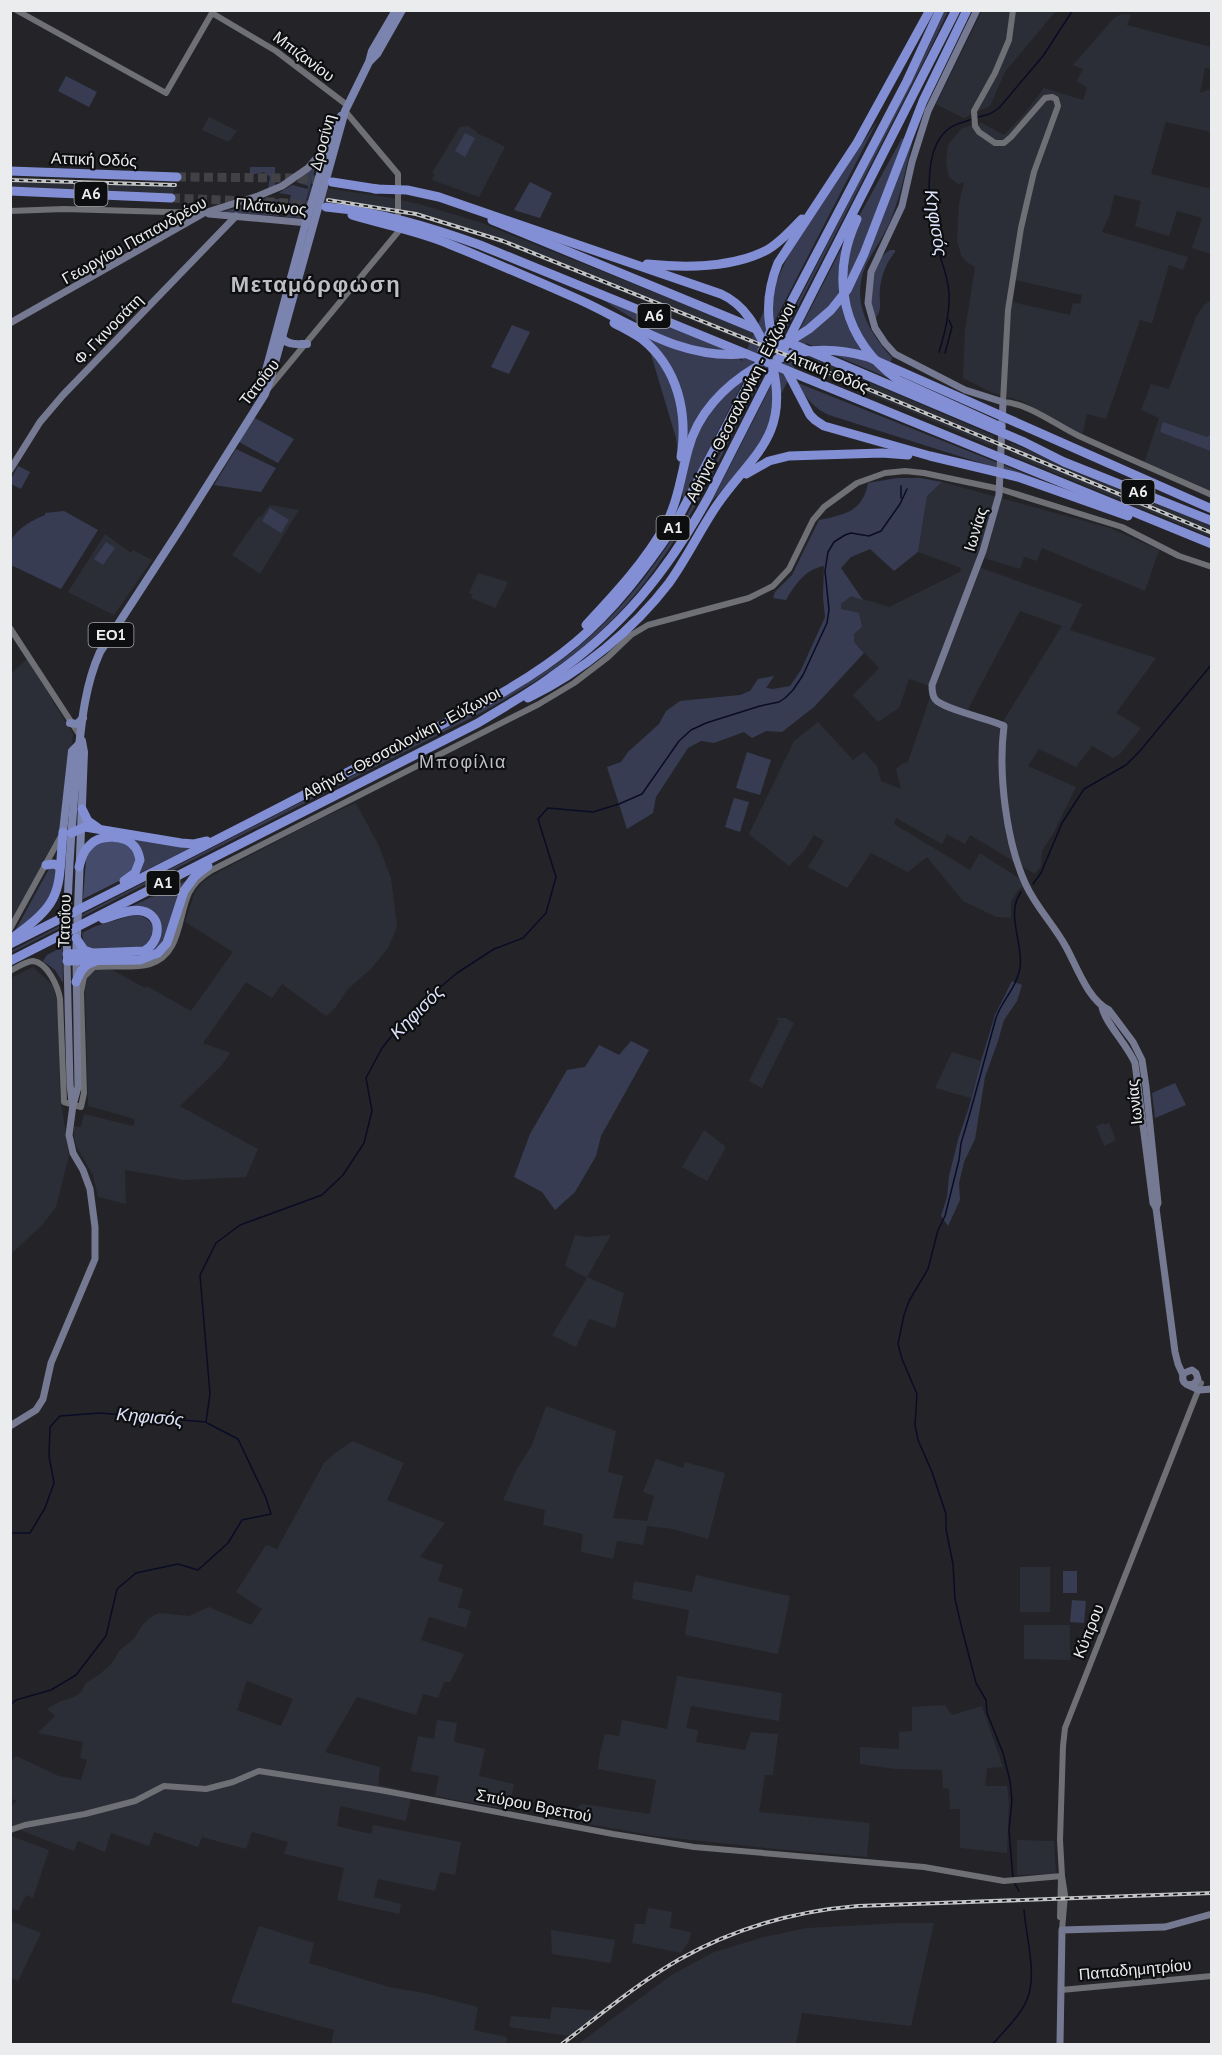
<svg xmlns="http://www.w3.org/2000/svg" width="1222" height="2055" font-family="'PT Sans',sans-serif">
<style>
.built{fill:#2c2e37;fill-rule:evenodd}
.green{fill:#373c53}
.forest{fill:#454b6a}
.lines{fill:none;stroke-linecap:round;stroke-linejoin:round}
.stream{stroke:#0a0c26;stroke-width:1.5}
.motorway-tunnel{stroke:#424246;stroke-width:9;stroke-dasharray:9 4.5;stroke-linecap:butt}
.tertiary{stroke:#6f7075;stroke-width:6}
.secondary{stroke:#757992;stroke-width:7}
.primary{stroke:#7b83af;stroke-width:8}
.motorway{stroke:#838fd5;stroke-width:9}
.rail-casing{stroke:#c2c3c5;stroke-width:4}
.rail{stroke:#0d0e0f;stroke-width:1.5;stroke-dasharray:4.5;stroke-linecap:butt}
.labels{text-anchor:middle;stroke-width:4.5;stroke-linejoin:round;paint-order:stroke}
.shield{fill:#0d0e0f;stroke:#a8a9ab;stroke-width:1.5}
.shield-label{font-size:15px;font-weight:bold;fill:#ebecee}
.street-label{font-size:16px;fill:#ebecee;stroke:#0d0e0f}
.water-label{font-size:18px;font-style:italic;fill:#dde2fa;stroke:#0d0e0f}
.neighbourhood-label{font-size:18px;letter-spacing:1.5px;fill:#bebfc4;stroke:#0d0e0f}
.district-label{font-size:22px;font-weight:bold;letter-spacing:1.5px;fill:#bebfc4;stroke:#0d0e0f}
</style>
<rect width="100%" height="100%" fill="#242428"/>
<g class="built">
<path d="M982,11H1056L1005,72L990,106L964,118L936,104Z"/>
<path d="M1122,14L1131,15L1127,25L1211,47V69L1205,68L1200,93L1211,89V132L1166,122L1151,174L1211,189V254L1192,248L1202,218L1177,211L1169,236L1135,226L1141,201L1114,195L1110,214L1102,232L1188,257L1183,270L1169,265L1152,323L1140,320L1106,419L1087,414L1082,437L1022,401L993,393L963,378L965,331L975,267L965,261L961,255L957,240L959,204L964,182L958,184L949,177L946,163L948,145L962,128L982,123L1004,135L1024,114L1044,88L1083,100L1087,88L1077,81L1083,69L1073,65L1114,18ZM1015,280L1082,295L1080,304L1073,303L1070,315L1012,302Z"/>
<path d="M209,117L237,131L229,142L202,130Z"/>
<path d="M468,126L477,132L478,134L486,137L505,147L479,197L432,180L435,174L432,173L460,127Z"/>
<path d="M11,177L59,180L176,183L173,194L11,187Z"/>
<path d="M310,186L387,197L419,204L479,222L748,330L994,436L993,447L807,367L511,247L467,231L416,216L307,199Z"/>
<path d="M1211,297L1212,434L1208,437L1211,439V499L1144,463L1159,418L1141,410L1151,384L1169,389L1196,317L1203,306L1210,301Z"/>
<path d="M1011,443L1211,526V537L1011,455Z"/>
<path d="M942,482L1110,528L1159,550L1145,591L1042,548L1037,561L1024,557L1020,569L984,558L981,568L1082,604L1070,630L1156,658L1116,713L1141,728L1120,754L1113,758L1092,746L1076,767L1039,749L1028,766L1076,787L1053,834L1042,851L1041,866L1035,874L970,835L965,844L947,834L942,844L896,818L894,824L970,870L980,853L1028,884L1019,889L1015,895L1011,902V918L996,917L963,901L927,857L908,872L871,853L847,888L808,867L824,841L814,835L804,851L789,866L749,834L794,741L818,722L853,760L864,752L877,766L881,781L901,789L896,769L902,764L908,762L931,694L930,686L909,679L899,708L878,722L853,695L879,668L854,642V634L862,627L859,618L841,609V604L851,595L889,607L960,572L961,568L918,552L927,496ZM1020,611L1062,626L1002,723L968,709Z"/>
<path d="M270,505L299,510L260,574L232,555L259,516L261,517Z"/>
<path d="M105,534L131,553L133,550L152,560L114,615L68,592Z"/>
<path d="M478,573L508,582L495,608L471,598L473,595L469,593Z"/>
<path d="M27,659L73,734L61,824L57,840L11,924V674Z"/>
<path d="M356,803L379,846L391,878L397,927L388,948L370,970L348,989L335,1008L326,1016L282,984L272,998L246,982L203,1043L230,1053L222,1065L180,1106L258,1149L246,1177L184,1180L125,1170L126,1204L98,1197L93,1175L75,1144L73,1126L81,1127L84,1114L133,1126L135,1119L88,1106L85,988L87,979L91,973L98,969H110L145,988L147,986L191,1011L233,952L185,922L195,892L202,883L211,876L326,816Z"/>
<path d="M33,967L54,987L58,1008L60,1094L69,1155L56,1207L42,1225L11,1254V978Z"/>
<path d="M776,1018H786L794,1023L762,1088L749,1081L779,1021Z"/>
<path d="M952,1052L981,1061L971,1098L935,1088Z"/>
<path d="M1104,1123V1125L1109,1123L1116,1140L1104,1146L1096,1126Z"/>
<path d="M704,1130L726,1147L707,1181L682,1167Z"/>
<path d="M575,1235L586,1237L611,1235L587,1277L624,1293L615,1328L589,1319L576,1347L552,1335L587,1278L565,1266Z"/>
<path d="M546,1406L616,1431L608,1472L623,1476L613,1518L647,1521L654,1496L643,1492L656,1459L683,1468L685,1462L725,1473L708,1539L673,1529L647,1526L643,1545L617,1541L613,1559L581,1552L583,1534L543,1525L545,1510L503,1500L517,1469L532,1445Z"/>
<path d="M353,1441L404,1463L387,1500L445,1523L420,1557L443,1565L438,1581L463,1589L458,1607L471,1611L466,1628L429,1617L421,1640L464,1654L450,1682H444L438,1698L423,1694L416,1715L357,1697L325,1752L380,1767L378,1785L412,1792L406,1821L340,1806L337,1826L371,1834L373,1825L461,1842L455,1875L440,1872L435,1891L378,1879L374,1897L401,1904L399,1914L337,1900L344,1868L284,1854L288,1842L252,1832L246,1849L202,1837L198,1847L154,1832L149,1846L111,1833L105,1852L78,1841L74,1851L20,1830L11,1834L10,1807L17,1801L10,1798L11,1761L16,1756L59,1776L81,1780L87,1760L80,1758L83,1742L38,1733L55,1716L47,1709L59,1702L74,1697L81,1692L86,1683L100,1674L112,1663L120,1650L134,1639L141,1627L149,1618L159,1613L189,1616L209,1607L251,1625L262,1609L236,1592L266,1545L277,1549L324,1463L335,1453ZM247,1681L293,1699L281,1726L237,1710Z"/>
<rect x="1020" y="1567" width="30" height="45"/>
<path d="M696,1575L790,1596L778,1654L685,1635L689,1610L632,1599L634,1581L692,1592Z"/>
<path d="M1024,1625H1070V1660L1024,1659Z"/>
<path d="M677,1676L782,1693L779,1721L691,1706L686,1728L698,1730L696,1742L745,1750L751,1732L778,1734L773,1775H765L759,1812L870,1823L867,1857L766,1848L655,1836L561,1819L582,1804L650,1814L656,1780L598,1769L600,1753L605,1734L619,1736L622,1720L667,1729Z"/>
<path d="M945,1705L952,1715L982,1706L1003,1767L987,1768L985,1786H1007L1009,1803L1007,1853L960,1848V1809H950L949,1789L943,1788L942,1770L895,1769L860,1764V1747L899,1749V1732L912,1731V1707Z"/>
<path d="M437,1720L457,1723L454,1742L485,1749L479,1776L514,1784L509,1810L435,1796L439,1776L411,1771L418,1736L434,1739Z"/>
<path d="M11,1836L49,1850L33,1898L26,1895L18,1911L11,1908Z"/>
<path d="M1017,1840L1054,1841L1056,1874L1017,1875Z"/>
<path d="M648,1908L672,1912L670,1928L691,1932L689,1941L681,1953L632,1943L635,1924H645Z"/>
<path d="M11,1921L41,1933L18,1981L11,1978Z"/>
<path d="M901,1923H934L911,2026L802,2013L796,2044H578L673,1974L714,1952L764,1937L807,1928Z"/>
<path d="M259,1926L314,1943L309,1963L389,1987L424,1993L478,2007L474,2030L507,2037L506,2044H331L334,2030L231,2002Z"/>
<path d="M551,1930L615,1940L611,1963L552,1954Z"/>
<path d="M552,2007L601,2011L569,2036L509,2027L511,2016L550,2019Z"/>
</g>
<g class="green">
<path d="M945,11H948L929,51L703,492C671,550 632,608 579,650C547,676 511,696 475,716L11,953V951L473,714C504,697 535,680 563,659C622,615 665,555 701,491L927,50Z"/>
<path d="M66,76L97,92L89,107L58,91Z"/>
<path d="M878,120L683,499L676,438L650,351L635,320L595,295L720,347L742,361L789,253Z"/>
<path d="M465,133L475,138L465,157L455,151Z"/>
<path d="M902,138L912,143C906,166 902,190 894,211C888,231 875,247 866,265C850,302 869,331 892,358L886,377L806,343L774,409L772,422L756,452L712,501L841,249Z"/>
<path d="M250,167H275V187L268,189L270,177L264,172L250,175Z"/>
<path d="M311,169H315L301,218L285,217L291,195L279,193L292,185L308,189V186L296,182Z"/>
<path d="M530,182L552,193L540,218L514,210Z"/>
<path d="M267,198L268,202H272V199H283V209L279,210V216L223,212Z"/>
<path d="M890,250H895V252C886,263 882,274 880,288C878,300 884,310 874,320C873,311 869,301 870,292C870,277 877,257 890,250Z"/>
<path d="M512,325L530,332L509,374L491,367Z"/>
<path d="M798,383L1063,489L829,415C814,408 805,398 798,383Z"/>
<path d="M253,417L294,439L278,463L239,442Z"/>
<path d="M1163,422L1207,437L1211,434V451L1160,432Z"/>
<path d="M236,449L276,468L261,492L214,485Z"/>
<path d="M18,466L30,472L21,489L11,484V479Z"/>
<path d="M897,478H920L942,482L927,496L918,552L894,571L870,549L851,557L841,568L863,600L851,596L841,604V609L859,613L862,627L854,634V642L864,653L814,707L782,732L766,731L752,738L744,732L714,743L701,741L688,748L656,797L653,813L627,829L607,767L621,762L628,752L659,724L666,711L680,701L740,695L750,691L758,679L774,676L766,688L773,689L790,686L801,670L825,617L823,597L824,566C805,569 795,585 786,600L773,598L775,592L792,575L819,520C843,515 863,512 868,483Z"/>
<path d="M270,508L289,520L281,533L262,521Z"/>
<path d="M64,511L98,530L61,589L11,565C10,559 9,550 10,544C15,529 31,521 45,515V513Z"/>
<path d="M106,542L115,548L103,565L94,559Z"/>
<path d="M747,752L771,760L760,795L736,788Z"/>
<path d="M734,798L749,802L740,832L725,827Z"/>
<path d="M128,838L190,848L140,873L143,864Z"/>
<path d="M51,868L56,870L55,890L49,904L14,933L49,869Z"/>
<path d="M188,880L167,936L156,952L153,950L159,940L157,919L124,910Z"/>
<path d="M134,915C147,916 151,921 155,932L146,948L90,950L84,943L82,933L96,926Z"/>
<path d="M62,947L63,983L55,970L43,961L47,955Z"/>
<path d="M1012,981L1022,985L1017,1001L1004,1020L998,1041L985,1077L975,1139L964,1162L959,1183L960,1200L948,1226L941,1216L947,1197L949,1176L958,1140L969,1107L981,1061L995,1015Z"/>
<path d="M631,1041L649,1050L601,1136L596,1156L575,1192L555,1210L542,1192L514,1177L530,1134L567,1070L585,1067L599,1045L619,1055Z"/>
<path d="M1175,1083L1186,1105L1155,1118L1152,1093Z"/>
<rect x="1063" y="1571" width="14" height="22"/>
<path d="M1072,1600L1086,1601L1084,1623L1070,1622Z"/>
</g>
<path class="forest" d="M101,841L121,842L135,850L137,865L127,877L83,899L86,860L90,850Z"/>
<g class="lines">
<g class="stream">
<path d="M978,117L990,114L999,108L1043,56L1073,10"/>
<path d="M939,352C945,332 950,314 949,293C948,273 938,255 934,235C929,207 923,155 944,133C951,125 963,122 973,119"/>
<path d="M945,353L952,327L949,320"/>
<path d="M901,498V486"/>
<path d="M1033,884L1041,873L1062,823L1084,789L1126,765L1139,752L1212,664"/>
<path d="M10,1533H30L45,1508L54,1483L49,1456L50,1427L60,1416L100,1413L206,1422L210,1394L200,1275L216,1243L240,1225L322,1195L343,1175L364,1143L372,1111L366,1078L382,1048L410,1013L457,973L494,949L523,938L546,913L556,877L538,819L548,808L593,812L619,804L642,794L679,741L691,730L706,723L760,706L779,702L785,698L793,690L803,675L827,623L829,610L825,571L828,552L834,542L845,535L851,533L869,536L881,531L900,504L907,489"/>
<path d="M10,1705L16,1700L51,1690L76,1675L106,1636L117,1589L136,1573L178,1564L198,1570L228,1543L242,1520L271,1514L266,1498L238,1439L207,1423"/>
<path d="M1013,1879L1009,1830L1012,1800L1010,1781L1003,1753L987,1713L986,1700L976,1683L962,1629L955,1599L953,1564L946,1529V1514L932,1472L918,1440L915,1425L917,1394L902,1359L898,1344L904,1315L909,1301L928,1269L938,1230L945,1216L959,1160L961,1143C974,1102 984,1060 996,1018C1002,1000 1016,989 1020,968C1024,944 1005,914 1021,892"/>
<path d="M1015,1884L1019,1891"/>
<path d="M993,2044C1003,2032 1018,2018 1025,2004C1039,1978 1026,1938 1024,1910"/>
</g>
<g class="motorway-tunnel">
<path d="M177,177L294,178L327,181"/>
<path d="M171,198L274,202L319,206"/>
</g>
<g class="tertiary">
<path d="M16,10L166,93L212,13L276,51L347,105"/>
<path d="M1013,10L1009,40L995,73L974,111L975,126L979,132L995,143H1004L1011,137L1045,98L1052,97L1056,99L1058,106L1034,172L1021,228L1008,310L1003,402C1028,403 1056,425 1079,436C1123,456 1167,475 1212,495"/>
<path d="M10,211L64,209L203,213"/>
<path d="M268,389L398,232V174L345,111"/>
<path d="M10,628L81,737"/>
<path d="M10,929L60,838"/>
<path d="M10,971C16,968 26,961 33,961C48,963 58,987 60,999L64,1102L81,1107L84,1093L81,992L84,977L94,967C112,965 132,969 150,964C181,955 178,917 189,893C194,883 202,876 212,870L539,704L574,683L608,657L631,635L648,625L749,598L773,586L789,569L813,520L824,507L857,483L885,473L905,471L924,473L1000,489L1122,527L1179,556L1212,567"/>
<path d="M10,1830L25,1825L85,1814L135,1801L164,1786L206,1789L233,1782L259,1771L380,1790L613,1834L694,1847L924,1867L1004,1881L1062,1876"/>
<path d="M1060,1917L1061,1879"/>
<path d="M1062,1930L1065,1895L1062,1876L1060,1840L1063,1746L1065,1728L1201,1383"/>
<path d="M1061,1990L1212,1976"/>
</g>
<g class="secondary">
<path d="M977,10L928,111L912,162L902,206L871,272L868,303L875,328L885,343L895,354L965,390L1003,402L999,495L983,551L932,685C932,689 932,695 935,699C942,709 990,719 1004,726C998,773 1006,842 1026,885C1036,907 1054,925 1066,947C1077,967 1088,1000 1109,1010L1133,1042L1142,1060L1146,1087L1158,1203L1156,1208L1175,1352L1178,1364L1183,1375"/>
<path d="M209,214L308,223"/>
<path d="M10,323L204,213L258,196L282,186L308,168L329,143"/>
<path d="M10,470L40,422L63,395L236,216"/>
<path d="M67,961L70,1084L72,1102"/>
<path d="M1102,1007C1104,1021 1128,1046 1135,1063L1153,1203L1156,1208"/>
<path d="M1188,1385L1194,1384L1198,1379L1196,1373L1192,1370L1184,1373C1182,1377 1182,1381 1186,1384L1199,1390L1212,1389"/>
<path d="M10,1426L36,1410L43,1399L51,1363L95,1259V1227L90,1189L83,1170L73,1153L69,1135L73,1105L78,1087L76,961"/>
<path d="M1060,2044L1062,1930L1165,1927L1212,1914"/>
</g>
<g class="primary">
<path d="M370,61L377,54L402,10"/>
<path d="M281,337C289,346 296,344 307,344"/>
<path d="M264,389L265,374L306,222L334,127L341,116"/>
<path d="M70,723L77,724L83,718"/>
<path d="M63,832L72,751L80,743"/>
<path d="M67,960C66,895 71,830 77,766C81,728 84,687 100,652L180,529L265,394L271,377L345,111L369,62L372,51L396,10"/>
<path d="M76,960L84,752L82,741"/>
</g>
<g class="motorway">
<path d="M10,171L177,177"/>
<path d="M332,182L377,189"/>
<path d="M374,189L407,190L439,197L721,294C746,305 757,329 768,352"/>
<path d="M10,191L171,198"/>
<path d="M326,207C380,212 430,227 480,245L1212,544"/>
<path d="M352,215C385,225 418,231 449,244C493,262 537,281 580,300C634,325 681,359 743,354"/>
<path d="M857,219C829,279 843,340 898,380L1001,427"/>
<path d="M492,220L756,329"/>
<path d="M647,264C685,268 732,268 767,250C780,243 791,230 802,219"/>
<path d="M614,323C623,328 633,333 642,339C678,368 688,413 681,457"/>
<path d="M769,334L1024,442L1064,462L1212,521"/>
<path d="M773,339C765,313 768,288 778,263L857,143L930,10"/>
<path d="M762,351L787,343L809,329L831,310L847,290L864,254L923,101L967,10"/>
<path d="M777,359C806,348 838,348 868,357L1212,509"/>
<path d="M787,371L810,415L815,420L824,426L930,456L1018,477L1128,516"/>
<path d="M746,474L769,461L789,456L882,453L908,455"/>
<path d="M586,625C614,595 646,561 666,524C678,501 681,475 688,450C697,414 724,386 756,367"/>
<path d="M528,698C582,672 633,630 669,583C687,558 700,530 717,505C751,456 789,437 773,368"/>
<path d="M82,809L88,821L98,828"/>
<path d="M71,833L85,827L181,843L194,844L207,841"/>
<path d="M46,865L54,864L60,867"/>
<path d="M79,867C81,859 84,850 90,845C100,834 126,835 135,847C138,851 139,855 140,860L135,873L124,881"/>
<path d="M12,938C64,901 58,892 63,832"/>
<path d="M76,938L84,950L92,953"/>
<path d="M10,944C132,883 254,821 375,758C443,723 517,692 576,642C614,610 645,569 673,528L907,81L940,10"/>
<path d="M67,954L144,951C160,943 164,916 142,911C130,908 115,916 103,919"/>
<path d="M10,961L478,723C502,708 528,694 551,677C622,628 668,571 709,496L956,10"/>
<path d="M67,961L140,960L158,953L167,943L184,891L195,876L208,866"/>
<path d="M76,982C80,972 83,965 94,962"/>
</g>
<defs>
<g id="rail">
<path d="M10,180L175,185"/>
<path d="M328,200L416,214L503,241L801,361L1212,533"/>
<path d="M562,2044C600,2015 638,1983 680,1959C735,1928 796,1911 858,1906L1212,1893"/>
</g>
</defs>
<use href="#rail" class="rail-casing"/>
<use href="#rail" class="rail"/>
</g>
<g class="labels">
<g class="shield">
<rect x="74.5" y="182" width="33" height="24" rx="4.5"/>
<rect x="637.5" y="304" width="33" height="24" rx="4.5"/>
<rect x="1121.5" y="480" width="33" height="24" rx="4.5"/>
<rect x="656.5" y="516" width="33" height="24" rx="4.5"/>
<rect x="88.5" y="623" width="45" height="24" rx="4.5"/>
<rect x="146.5" y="871" width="33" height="24" rx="4.5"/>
</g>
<g class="shield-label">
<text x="91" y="199">Α6</text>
<text x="654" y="321">Α6</text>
<text x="1138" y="497">Α6</text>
<text x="673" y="533">Α1</text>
<text x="111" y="640">ΕΟ1</text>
<text x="163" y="888">Α1</text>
</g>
<g class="street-label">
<text transform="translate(304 56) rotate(37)" y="6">Μπιζανίου</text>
<text transform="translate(322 142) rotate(-75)" y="6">Δροσίνη</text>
<text transform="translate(94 159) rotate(2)" y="6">Αττική Οδός</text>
<text transform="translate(271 206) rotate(5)" y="6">Πλάτωνος</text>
<text transform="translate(134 240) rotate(-29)" y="6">Γεωργίου Παπανδρέου</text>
<text transform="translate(108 329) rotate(-46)" y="6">Φ. Γκινοσάτη</text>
<text transform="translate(828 371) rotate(22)" y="6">Αττική Οδός</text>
<text transform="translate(259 382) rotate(-52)" y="6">Τατοΐου</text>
<text transform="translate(740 402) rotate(-63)" y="6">Αθήνα - Θεσσαλονίκη - Εύζωνοι</text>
<text transform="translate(975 529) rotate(-73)" y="6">Ιωνίας</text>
<text transform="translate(401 743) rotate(-28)" y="6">Αθήνα - Θεσσαλονίκη - Εύζωνοι</text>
<text transform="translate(64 921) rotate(-88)" y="6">Τατοΐου</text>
<text transform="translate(1134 1102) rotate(-96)" y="6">Ιωνίας</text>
<text transform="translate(1088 1631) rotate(-68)" y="6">Κύπρου</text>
<text transform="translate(534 1805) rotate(11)" y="6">Σπύρου Βρεττού</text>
<text transform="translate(1135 1969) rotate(-5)" y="6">Παπαδημητρίου</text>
</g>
<g class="water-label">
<text transform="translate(936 223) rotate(81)" y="6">Κηφισός</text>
<text transform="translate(417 1012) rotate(-45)" y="6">Κηφισός</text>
<text transform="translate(150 1417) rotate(5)" y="6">Κηφισός</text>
</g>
<g class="neighbourhood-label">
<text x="463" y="768">Μποφίλια</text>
</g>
<g class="district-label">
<text x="316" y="292">Μεταμόρφωση</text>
</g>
</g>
<rect width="1222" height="2055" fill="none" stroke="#ebecee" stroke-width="24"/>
</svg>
